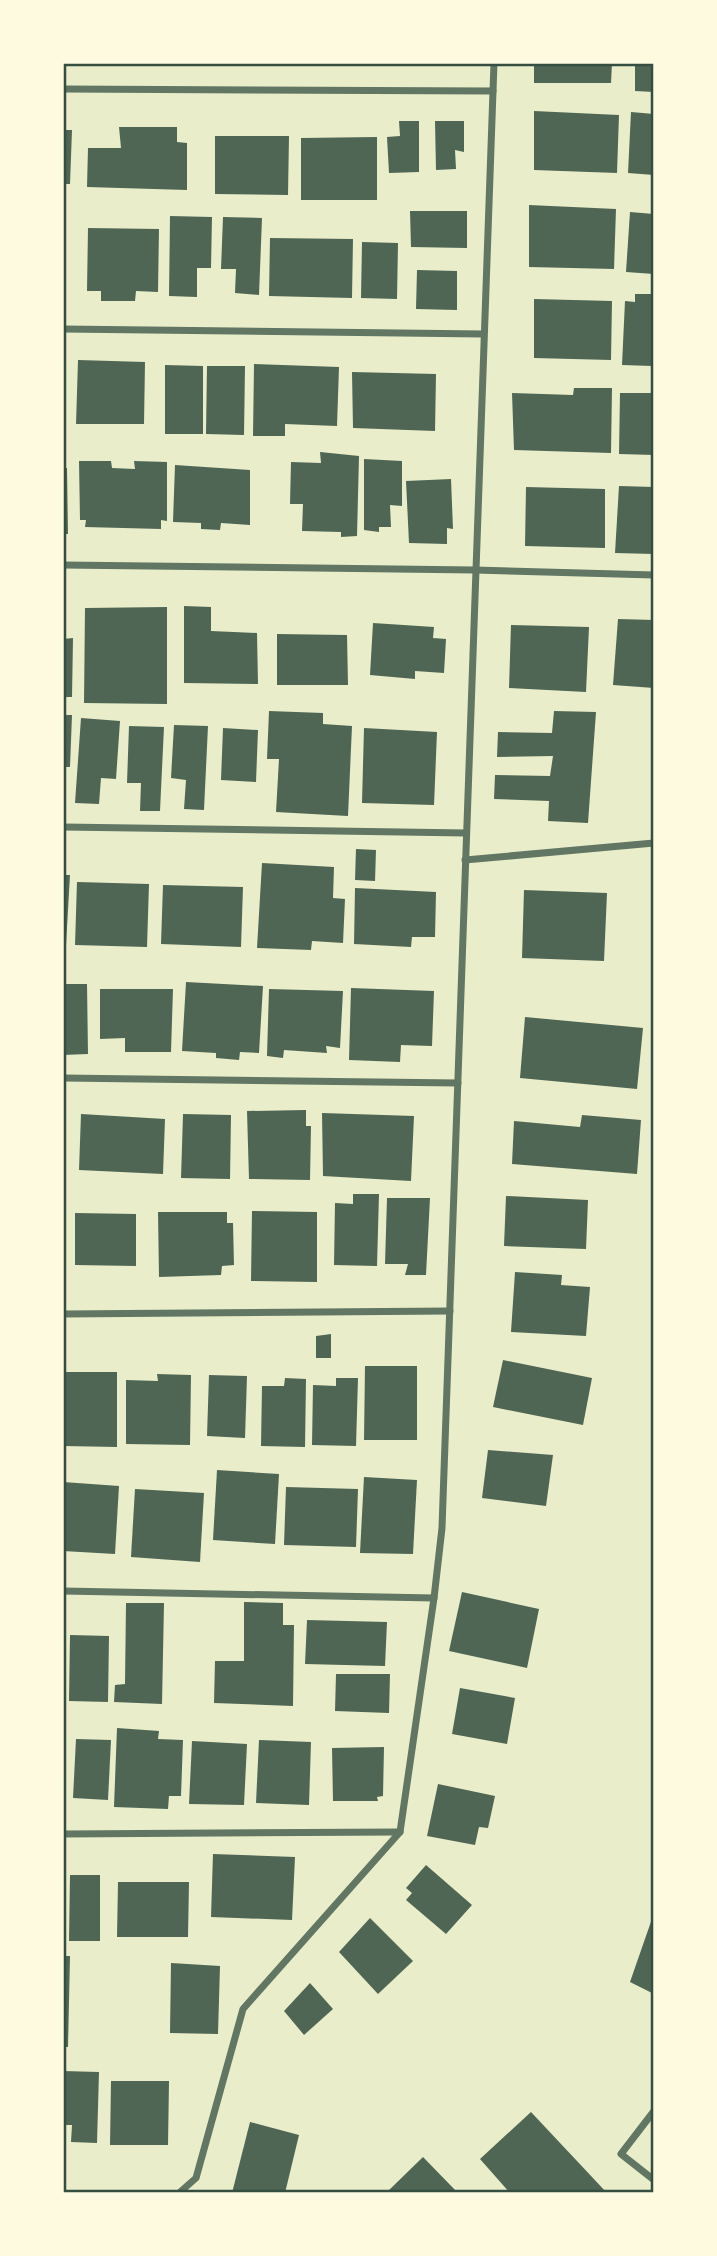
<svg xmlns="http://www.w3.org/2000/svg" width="717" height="2256" font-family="Lato,sans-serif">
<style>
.building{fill:#4f6655}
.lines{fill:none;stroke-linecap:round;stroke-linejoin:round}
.minor{stroke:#617663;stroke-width:7}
.neatline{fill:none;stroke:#344e41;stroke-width:2.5}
</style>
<rect width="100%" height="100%" fill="#e9edc9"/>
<g class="building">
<path d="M534,63H612L611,83H534Z"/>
<path d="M635,63H654V92L635,91Z"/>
<path d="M534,111L619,115L617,173L534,170Z"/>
<path d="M631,112L654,114V175L628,173Z"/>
<path d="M399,121H419V172L389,173L387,137L400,136Z"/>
<path d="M435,121H464V152L455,150L456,169L436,170Z"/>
<path d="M119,127H177V142L187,143V190L87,187L88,148H121Z"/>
<path d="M63,130H72L70,184H63Z"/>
<path d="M215,136H289L288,195L215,194Z"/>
<path d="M377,137V200H301V138Z"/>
<path d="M529,205L616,209L614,269L529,267Z"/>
<path d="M410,211H467V248L411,247Z"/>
<path d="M630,212L654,214V274L626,272Z"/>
<path d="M170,216L212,217L211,268H197V297L169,296Z"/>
<path d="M223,217L262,218L259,295L235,293L236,269H221Z"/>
<path d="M88,228L159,229L158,292L136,291L135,301H101V291H87Z"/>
<path d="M270,238L353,239L352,298L269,296Z"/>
<path d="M362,242L398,243L397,299L361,298Z"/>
<path d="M417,270L457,271V310L416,309Z"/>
<path d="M635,294H654V357H652V366L622,365L625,301L635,302Z"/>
<path d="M534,299L612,301L611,360L534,358Z"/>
<path d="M78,360L145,362L144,424H76Z"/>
<path d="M254,364L339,367L337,426L285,424V436H253Z"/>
<path d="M165,365L203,366V434H165Z"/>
<path d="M207,366H245L244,435L206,434Z"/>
<path d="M352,372L436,374L435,431L353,428Z"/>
<path d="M574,388H612L611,453L514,450L512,393L573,395Z"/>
<path d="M620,393H654V455L619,454Z"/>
<path d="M320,452L359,456L357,536L341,537V532L302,531L303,504H290L291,462L321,463Z"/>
<path d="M364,459L402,461V506L390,505L391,527H379V532L364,530Z"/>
<path d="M79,461H111L112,468L135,469L134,461L167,462V521L161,520V529L85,527L86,520H80Z"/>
<path d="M175,465L250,470V525L221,523L220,530L201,529V523L173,522Z"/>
<path d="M63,468H67L68,534H63Z"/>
<path d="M451,479L453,529L447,528V544L409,543L406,481Z"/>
<path d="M619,486L654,487V554L615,553Z"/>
<path d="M526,487L605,489V548L525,546Z"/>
<path d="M184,606L211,607V631L257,633L258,684L184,683Z"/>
<path d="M167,607V704L84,703L85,608Z"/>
<path d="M618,619L654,620V688L613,685Z"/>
<path d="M373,623L434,627L433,638L446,639L444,673L415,671V679L370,675Z"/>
<path d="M511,625L589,627L586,692L509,688Z"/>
<path d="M277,634L347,635L348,685H277Z"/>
<path d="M73,638L72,697H63V639Z"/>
<path d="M269,711L323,713V724L352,726L348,816L276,812L279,759H267Z"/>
<path d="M554,711L596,712L588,823L548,821L549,801L494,799L495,775L550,776L553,756L497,757L498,732L552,733Z"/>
<path d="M63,715H72L70,767H63Z"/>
<path d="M81,718L120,721L116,779L101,778L99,804L75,803Z"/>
<path d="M174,725L208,726L204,810L184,809L186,780L171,778Z"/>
<path d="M129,726L164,727L160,811H140L141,783H127Z"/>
<path d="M223,728L258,730L256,782L221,780Z"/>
<path d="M364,728L437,732L434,805L362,803Z"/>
<path d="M356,849L376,850L375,881L355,880Z"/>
<path d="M262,863L334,867L333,898L345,899L343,943L312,941L311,950L257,948Z"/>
<path d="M63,875H70L66,945H63Z"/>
<path d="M77,882L149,884L147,947L75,945Z"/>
<path d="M163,885L243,887L241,947L161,944Z"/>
<path d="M355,888L436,892L435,937H412L411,947L354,944Z"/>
<path d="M524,890L607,893L604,961L522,958Z"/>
<path d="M186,982L263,986L259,1053L240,1052L239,1060L216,1058V1053L182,1051Z"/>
<path d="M63,984H87L88,1054L63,1055Z"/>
<path d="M351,988L434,991L432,1046L401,1045L400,1062L349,1060Z"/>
<path d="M100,989H173L171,1052H125V1038L100,1039Z"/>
<path d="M269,989L343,991L340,1048L326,1046L327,1053L284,1050L283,1058L267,1056Z"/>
<path d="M525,1017L643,1028L637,1089L520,1078Z"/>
<path d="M306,1110V1126H311L310,1180L249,1179L247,1111Z"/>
<path d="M322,1113L414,1116L411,1181L323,1176Z"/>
<path d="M81,1114L165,1119L163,1174L79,1170Z"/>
<path d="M183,1114L231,1115L230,1179L181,1178Z"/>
<path d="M582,1115L641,1120L637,1174L512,1164L514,1121L580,1127Z"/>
<path d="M353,1194H379L377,1266L334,1265L335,1203L353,1204Z"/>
<path d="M506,1196L588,1200L586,1249L504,1246Z"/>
<path d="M387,1198H430L426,1275H405L408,1264H385Z"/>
<path d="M252,1211L317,1212V1282L251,1281Z"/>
<path d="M158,1212H227V1223H233L234,1265L222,1266L221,1275L159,1277Z"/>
<path d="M75,1213L136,1214V1266L75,1265Z"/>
<path d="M515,1272L562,1275L561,1285L590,1287L586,1336L511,1332Z"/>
<path d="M331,1334V1358H316V1336Z"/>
<path d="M503,1360L592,1378L583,1425L493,1407Z"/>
<path d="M365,1366H417V1440H364Z"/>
<path d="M63,1372H117V1447L63,1446Z"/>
<path d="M157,1374L191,1375L190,1445L126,1444V1380L158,1381Z"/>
<path d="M209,1375L247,1376L245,1438L207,1436Z"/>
<path d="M285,1378L306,1379L305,1447L261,1446L262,1386H284Z"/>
<path d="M336,1378H358L356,1446L312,1445L313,1385L336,1386Z"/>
<path d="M488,1450L553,1455L546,1506L482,1498Z"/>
<path d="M217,1470L279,1474L275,1544L213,1540Z"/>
<path d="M364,1477L417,1480L413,1554L360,1553Z"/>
<path d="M63,1482L119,1486L115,1554L63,1551Z"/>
<path d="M286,1487L358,1489L356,1547L284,1545Z"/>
<path d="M135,1489L204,1493L200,1562L131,1557Z"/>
<path d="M462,1592L539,1609L527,1668L449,1651Z"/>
<path d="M244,1602L283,1603V1625H294L293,1706L214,1703L215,1661H244Z"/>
<path d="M126,1603H164L162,1704L114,1702L115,1685L125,1684Z"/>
<path d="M307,1620L387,1622L385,1666L305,1664Z"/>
<path d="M70,1635L109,1636L108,1702L69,1701Z"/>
<path d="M336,1674H390L389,1713L335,1711Z"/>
<path d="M460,1688L515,1698L507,1744L452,1734Z"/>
<path d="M117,1728L159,1731L158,1739L183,1740L181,1796H169L168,1809L114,1807Z"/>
<path d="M76,1739L111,1740L108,1800L73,1798Z"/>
<path d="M259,1740L311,1742L309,1805L256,1803Z"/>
<path d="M192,1741L247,1744L244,1805L189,1804Z"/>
<path d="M384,1747L383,1796L377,1797L378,1801H333L332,1748Z"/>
<path d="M438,1784L495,1796L488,1828L479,1827L475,1845L427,1836Z"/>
<path d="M213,1854L295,1857L292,1920L211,1917Z"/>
<path d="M426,1865L472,1905L446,1934L406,1900L412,1893L406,1888Z"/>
<path d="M70,1875H100V1941H69Z"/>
<path d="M118,1882H189L188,1937H117Z"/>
<path d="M654,1913V1994L630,1982Z"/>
<path d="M370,1918L413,1961L378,1994L339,1952Z"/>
<path d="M63,1956H70L68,2047H63Z"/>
<path d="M171,1963L220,1966L218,2034L170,2033Z"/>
<path d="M310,1983L333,2009L304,2035L284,2011Z"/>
<path d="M63,2071L99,2072L97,2143L71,2142L72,2125H63Z"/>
<path d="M111,2081H169L168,2145H110Z"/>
<path d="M531,2112L607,2193H510L480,2159Z"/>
<path d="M250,2122L299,2135L285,2193H232Z"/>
<path d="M423,2157L458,2193H386Z"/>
</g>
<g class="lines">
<g class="minor">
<path d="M63,89L493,91"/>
<path d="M63,329L483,334"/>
<path d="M63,565L475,570L654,575"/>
<path d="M63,827L466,833"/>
<path d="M465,860L654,843"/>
<path d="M63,1078L458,1083"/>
<path d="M63,1314L450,1311"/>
<path d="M63,1591L434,1598"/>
<path d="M63,1834L400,1832"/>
<path d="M654,2111L621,2154L654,2180"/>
<path d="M179,2193L196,2178L243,2009L400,1832L434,1598L442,1528L494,63"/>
</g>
</g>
<rect width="717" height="2256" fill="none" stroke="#fefae0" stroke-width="130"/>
<rect x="65" y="65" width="587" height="2126" class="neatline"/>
</svg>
